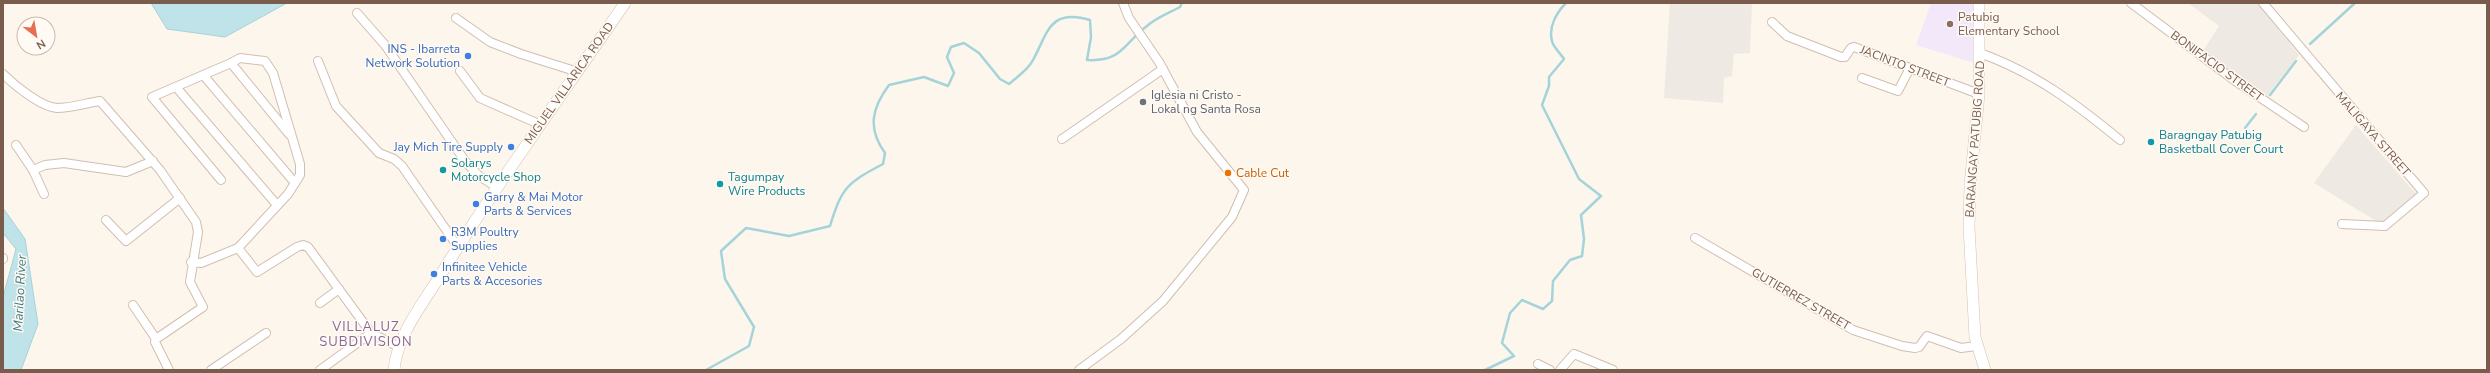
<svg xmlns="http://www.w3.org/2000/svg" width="2490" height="373" font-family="'Nunito Sans',sans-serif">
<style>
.industrial{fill:#efe9e4}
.education{fill:#f3e8fa}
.water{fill:#bfe3e8;stroke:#a5d3da}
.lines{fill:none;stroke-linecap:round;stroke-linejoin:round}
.stream{stroke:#a5d3da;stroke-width:2.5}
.street-casing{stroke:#d1beb0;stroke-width:10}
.secondary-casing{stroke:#d6c0b0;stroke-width:12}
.street{stroke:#fff;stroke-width:8}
.secondary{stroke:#fff;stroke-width:11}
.education-dot{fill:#8d6e63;stroke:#fffaf3;stroke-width:1.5}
.shop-dot{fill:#3f7fe0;stroke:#fffaf3;stroke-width:1.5}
.worship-dot{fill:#6b7280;stroke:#fffaf3;stroke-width:1.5}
.culture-dot{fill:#0f9aa8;stroke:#fffaf3;stroke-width:1.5}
.food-dot{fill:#e8710a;stroke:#fffaf3;stroke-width:1.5}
.labels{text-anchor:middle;stroke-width:3;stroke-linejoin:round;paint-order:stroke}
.education-label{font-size:12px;fill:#785e54;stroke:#fffaf3;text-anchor:start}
.shop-label{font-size:12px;fill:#366cbe;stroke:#fffaf3;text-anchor:start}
.street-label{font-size:12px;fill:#7a5c4d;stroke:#fffaf3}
.worship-label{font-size:12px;fill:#5b616d;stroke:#fffaf3;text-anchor:start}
.culture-label{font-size:12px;fill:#0d838f;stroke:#fffaf3;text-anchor:start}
.food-label{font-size:12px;fill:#c56008;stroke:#fffaf3;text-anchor:start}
.water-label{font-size:13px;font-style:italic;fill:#437c86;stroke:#fffaf3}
.neighbourhood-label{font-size:13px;letter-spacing:1px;fill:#846695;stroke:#fffaf3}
</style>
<rect width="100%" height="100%" fill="#fdf6ec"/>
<g class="industrial">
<path d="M1670,3H1752L1750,53L1734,54L1732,76L1724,78L1723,103L1664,98Z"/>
<path d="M2188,3H2258L2299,55L2266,97L2203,51L2219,26Z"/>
<path d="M2356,125L2416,194L2381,224L2314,183Z"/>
</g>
<path class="education" d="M1931,3H1975L1978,64L1916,45Z"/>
<g class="water">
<path d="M151,3H287L225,37L167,29Z"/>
<path d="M3,208L25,239L38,324L21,370H3V297L16,249L3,233Z"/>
</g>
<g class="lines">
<g class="stream">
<path d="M2310,44L2355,3"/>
<path d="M2270,95L2296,61"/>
<path d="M2245,128L2256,114"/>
<path d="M706,370L749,346L754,327L725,279L721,251L746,228L789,236L830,226C842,187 847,183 883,164L885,153C867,128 872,108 889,85L924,77L948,86L954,73L947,57L951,47L964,43L979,53L1000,79L1009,84C1017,77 1029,69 1033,60C1048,33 1049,8 1090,20L1091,37L1087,60C1122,62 1123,44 1147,26C1156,18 1169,13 1180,7L1182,3"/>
<path d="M1485,370L1514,356L1502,343L1510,313L1522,300L1543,309L1552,301L1553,281L1570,260L1582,256L1584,239L1581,215L1601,196L1579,179L1542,105L1549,86V77L1564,59C1561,54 1553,47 1552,41C1548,27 1557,12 1566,3"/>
</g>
<defs>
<g id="street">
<path d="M2131,3L2234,80L2304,127"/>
<path d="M2263,3L2424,193L2385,226L2342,224"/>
<path d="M357,13L385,45L465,161L479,176L497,187"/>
<path d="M456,18L490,42L521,54L578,72"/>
<path d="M1772,22L1787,36L1841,57H1845L1851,48L1854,47L1979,94"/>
<path d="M1980,53C2035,73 2075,103 2120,140"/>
<path d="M318,61L336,106L379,153L394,159L402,166L458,247"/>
<path d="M460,71L480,98L541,125"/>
<path d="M3,74C14,85 41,107 57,108C71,108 86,103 100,101L160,170L196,222L198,232L190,282L203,307L156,339L155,342L169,370"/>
<path d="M204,76L295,183"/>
<path d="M1862,78L1898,91L1910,68"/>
<path d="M176,87L277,205"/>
<path d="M1062,139L1163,69"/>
<path d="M16,145L33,170L44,194"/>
<path d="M33,170L45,165L64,163L126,172L153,161"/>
<path d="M221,180L152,97L231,63L289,134"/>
<path d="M106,220L126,241L180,198"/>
<path d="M1695,238L1853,330L1902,346L1915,348L1919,347L1927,336L1961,348L1976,346"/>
<path d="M238,248L257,272L297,247L303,245L308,247L371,333L399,347"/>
<path d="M3,258V259"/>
<path d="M191,262L201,263L238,248L288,194L300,175V164L273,73L265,61L240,58L231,63"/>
<path d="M320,303L339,289"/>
<path d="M133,305L156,339"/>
<path d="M1538,364L1550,370"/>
<path d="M211,370L266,333"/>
<path d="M320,370L371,333"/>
<path d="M1079,370L1121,339L1163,301L1232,217L1244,190L1197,132L1159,62L1129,18L1123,3"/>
<path d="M1560,370L1574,354L1613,370"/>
</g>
<g id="secondary">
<path d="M1979,3V94L1970,185L1969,227L1975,337L1985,370"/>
<path d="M394,370C397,334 425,301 443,271C500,179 564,92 625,3"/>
</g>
</defs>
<use href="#street" class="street-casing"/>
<use href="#secondary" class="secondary-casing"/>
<use href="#street" class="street"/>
<use href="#secondary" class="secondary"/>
</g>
<circle class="education-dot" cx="1950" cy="24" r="4"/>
<g class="shop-dot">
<circle cx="468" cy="56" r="4"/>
<circle cx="511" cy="147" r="4"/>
<circle cx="476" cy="204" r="4"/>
<circle cx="443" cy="239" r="4"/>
<circle cx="434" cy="274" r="4"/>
</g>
<circle class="worship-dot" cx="1143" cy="102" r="4"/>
<g class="culture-dot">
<circle cx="2151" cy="142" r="4"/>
<circle cx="443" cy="170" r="4"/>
<circle cx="720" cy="184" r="4"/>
</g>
<circle class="food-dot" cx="1228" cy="173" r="4"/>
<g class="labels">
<g class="education-label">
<text x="1958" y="21">Patubig<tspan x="1958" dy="14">Elementary School</tspan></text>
</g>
<g class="shop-label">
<text x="460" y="53" text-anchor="end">INS - Ibarreta<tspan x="460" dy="14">Network Solution</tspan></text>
<text x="503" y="151" text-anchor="end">Jay Mich Tire Supply</text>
<text x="484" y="201">Garry &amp; Mai Motor<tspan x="484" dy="14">Parts &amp; Services</tspan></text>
<text x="451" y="236">R3M Poultry<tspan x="451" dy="14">Supplies</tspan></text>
<text x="442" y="271">Infinitee Vehicle<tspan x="442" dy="14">Parts &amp; Accesories</tspan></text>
</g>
<g class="street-label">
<text transform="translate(1905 66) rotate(21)" y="4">JACINTO STREET</text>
<text transform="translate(2217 66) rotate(36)" y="4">BONIFACIO STREET</text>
<text transform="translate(569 83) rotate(-55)" y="4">MIGUEL VILLARICA ROAD</text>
<text transform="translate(2373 134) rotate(49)" y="4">MALIGAYA STREET</text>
<text transform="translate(1975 139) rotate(-86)" y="4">BARANGAY PATUBIG ROAD</text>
<text transform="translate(1801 299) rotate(30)" y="4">GUTIERREZ STREET</text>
</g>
<g class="worship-label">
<text x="1151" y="99">Iglesia ni Cristo -<tspan x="1151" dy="14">Lokal ng Santa Rosa</tspan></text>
</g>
<g class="culture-label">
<text x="2159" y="139">Baragngay Patubig<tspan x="2159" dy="14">Basketball Cover Court</tspan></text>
<text x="451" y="167">Solarys<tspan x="451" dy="14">Motorcycle Shop</tspan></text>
<text x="728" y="181">Tagumpay<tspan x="728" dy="14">Wire Products</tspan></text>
</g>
<g class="food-label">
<text x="1236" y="177">Cable Cut</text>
</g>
<g class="water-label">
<text transform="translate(19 293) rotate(-87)" y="5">Marilao River</text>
</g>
<g class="neighbourhood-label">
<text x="366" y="331">VILLALUZ<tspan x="366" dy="15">SUBDIVISION</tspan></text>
</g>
</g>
<rect width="2490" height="373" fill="none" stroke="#7a5c4d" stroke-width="8"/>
<g transform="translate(36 36) rotate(149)"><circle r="19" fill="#fffaf3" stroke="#cabbb1"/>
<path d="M0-3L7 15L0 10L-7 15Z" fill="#e76f51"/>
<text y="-6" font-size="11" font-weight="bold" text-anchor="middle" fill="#7a5c4d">N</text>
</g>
</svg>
